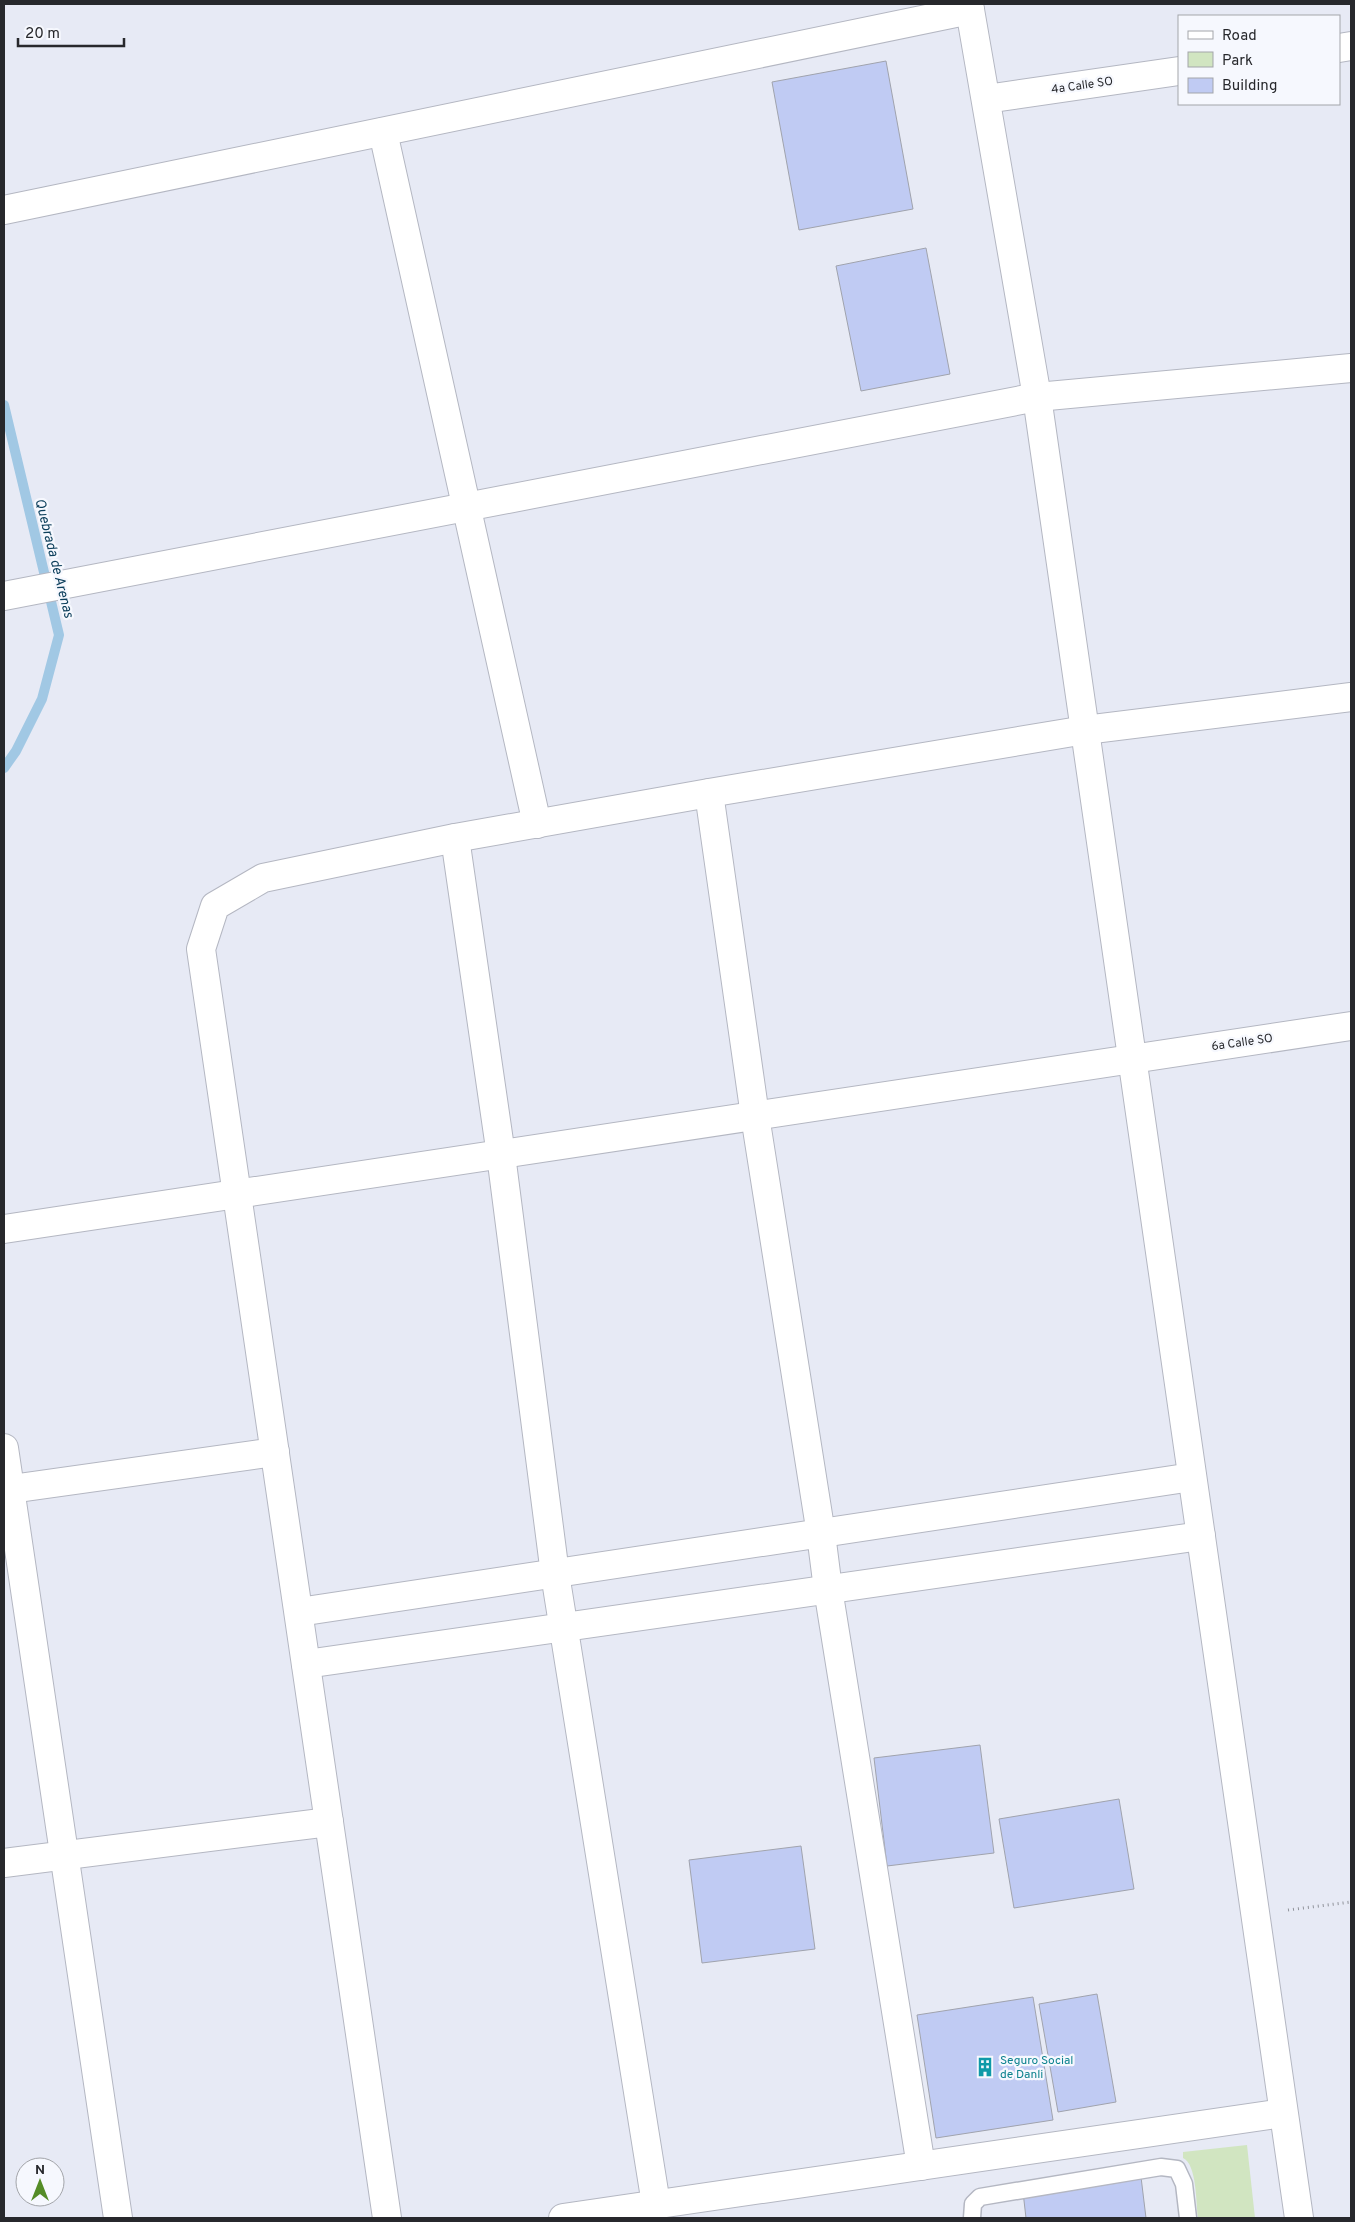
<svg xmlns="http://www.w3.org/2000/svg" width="1355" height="2222" font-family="Overpass,sans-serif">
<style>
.green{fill:#d1e5c1}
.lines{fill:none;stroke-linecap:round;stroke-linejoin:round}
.stream{stroke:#a1c8e4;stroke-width:10}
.building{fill:#c0cbf3;stroke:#a0a3ad}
.lane-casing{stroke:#b4b7c2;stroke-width:19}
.street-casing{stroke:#b4b7c2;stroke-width:30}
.highway-casing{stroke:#b4b7c2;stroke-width:30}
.path{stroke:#90939a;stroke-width:3;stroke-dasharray:1 4;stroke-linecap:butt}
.lane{stroke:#fff;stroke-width:16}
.street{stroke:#fff;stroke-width:28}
.highway{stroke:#fff;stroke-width:28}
.labels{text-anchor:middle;stroke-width:4.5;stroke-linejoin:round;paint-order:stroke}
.street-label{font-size:12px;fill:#27282c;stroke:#f6f8fe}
.culture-label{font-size:12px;fill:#0d838f;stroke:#f6f8fe;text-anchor:start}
.water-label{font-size:14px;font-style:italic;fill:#0e405c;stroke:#f6f8fe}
</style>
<rect width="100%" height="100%" fill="#e7eaf5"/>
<path class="green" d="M1247,2145L1255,2218H1198C1196,2204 1197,2164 1183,2158V2152Z"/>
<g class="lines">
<path class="stream" d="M4,405L59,635L42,699L16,751L4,768"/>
</g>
<g class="building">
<path d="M886,61L913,209L799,230L772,82Z"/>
<path d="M926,248L950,374L861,391L836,266Z"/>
<path d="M980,1745L994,1853L887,1866L874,1758Z"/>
<path d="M1119,1799L1134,1889L1014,1908L999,1819Z"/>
<path d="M801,1846L815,1949L702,1963L689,1860Z"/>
<path d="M1097,1994L1116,2102L1058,2112L1039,2004Z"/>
<path d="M1033,1997L1053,2120L936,2138L917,2015Z"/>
<path d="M1141,2177L1146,2218H1026L1023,2192Z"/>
</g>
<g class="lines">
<defs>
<path id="lane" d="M972,2218L973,2204L980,2197L1161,2167L1177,2169L1184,2184L1188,2218"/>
<g id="street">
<path d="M1339,48L1351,46"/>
<path d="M986,99L1179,71"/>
<path d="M383,132L537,824"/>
<path d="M4,210L970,10"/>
<path d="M4,596L1037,397L1351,368"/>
<path d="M709,793L755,1116L821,1534L828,1589L921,2166"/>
<path d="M455,838L501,1155L555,1574L656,2204"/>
<path d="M4,1229L1351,1026"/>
<path d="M4,1448L118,2218"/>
<path d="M4,1490L275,1452"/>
<path d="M299,1612L1192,1477"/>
<path d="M306,1664L1201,1536"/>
<path d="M4,1863L329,1822"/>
<path d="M387,2218L201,949L215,906L263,878L455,838L709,793L1085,730L1351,697"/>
<path d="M563,2218L1283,2113"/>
</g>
<path id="highway" d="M969,4L1037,397L1299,2218"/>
</defs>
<use href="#lane" class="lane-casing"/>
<use href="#street" class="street-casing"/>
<use href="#highway" class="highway-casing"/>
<path class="path" d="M1288,1910L1351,1902"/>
<use href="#lane" class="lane"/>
<use href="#street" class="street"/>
<use href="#highway" class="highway"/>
</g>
<defs>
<symbol id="building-bare" viewBox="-9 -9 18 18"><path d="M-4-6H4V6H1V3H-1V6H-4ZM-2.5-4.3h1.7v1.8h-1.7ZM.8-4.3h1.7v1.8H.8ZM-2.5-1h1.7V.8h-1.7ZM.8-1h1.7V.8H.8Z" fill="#0f9aa8" stroke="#f6f8fe" stroke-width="2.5" paint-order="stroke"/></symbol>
</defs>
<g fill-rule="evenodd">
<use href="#building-bare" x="971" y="2053" width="28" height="28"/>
</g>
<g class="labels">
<g class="street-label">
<text transform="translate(1082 85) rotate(-8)" y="4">4a Calle SO</text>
<text transform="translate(1242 1042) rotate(-8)" y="4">6a Calle SO</text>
</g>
<g class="culture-label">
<text x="1000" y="2064">Seguro Social<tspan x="1000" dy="14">de Danli</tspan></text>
</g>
<g class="water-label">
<text transform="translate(55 558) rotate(76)" y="5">Quebrada de Arenas</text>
</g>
</g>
<rect width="1355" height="2222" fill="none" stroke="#27282c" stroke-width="10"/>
<rect x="1178" y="15" width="162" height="90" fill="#f6f8fe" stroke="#a3a5aa"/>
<rect x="1188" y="31" width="25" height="8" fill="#ffffff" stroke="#a3a5aa"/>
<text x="1222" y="40" font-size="15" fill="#27282c">Road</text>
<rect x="1188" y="52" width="25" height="15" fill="#d1e5c1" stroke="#a3a5aa"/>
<text x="1222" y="65" font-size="15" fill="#27282c">Park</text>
<rect x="1188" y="78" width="25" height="15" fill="#c0cbf3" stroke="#a3a5aa"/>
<text x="1222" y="90" font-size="15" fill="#27282c">Building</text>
<g transform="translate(40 2182)"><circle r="24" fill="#f6f8fe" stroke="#a3a5aa"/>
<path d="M0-4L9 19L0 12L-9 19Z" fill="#548c27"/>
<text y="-8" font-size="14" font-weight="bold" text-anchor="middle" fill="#27282c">N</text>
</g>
<path d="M18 38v8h106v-8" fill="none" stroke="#27282c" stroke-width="2.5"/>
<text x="25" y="38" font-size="15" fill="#27282c" stroke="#f6f8fe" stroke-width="4" paint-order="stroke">20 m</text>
</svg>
